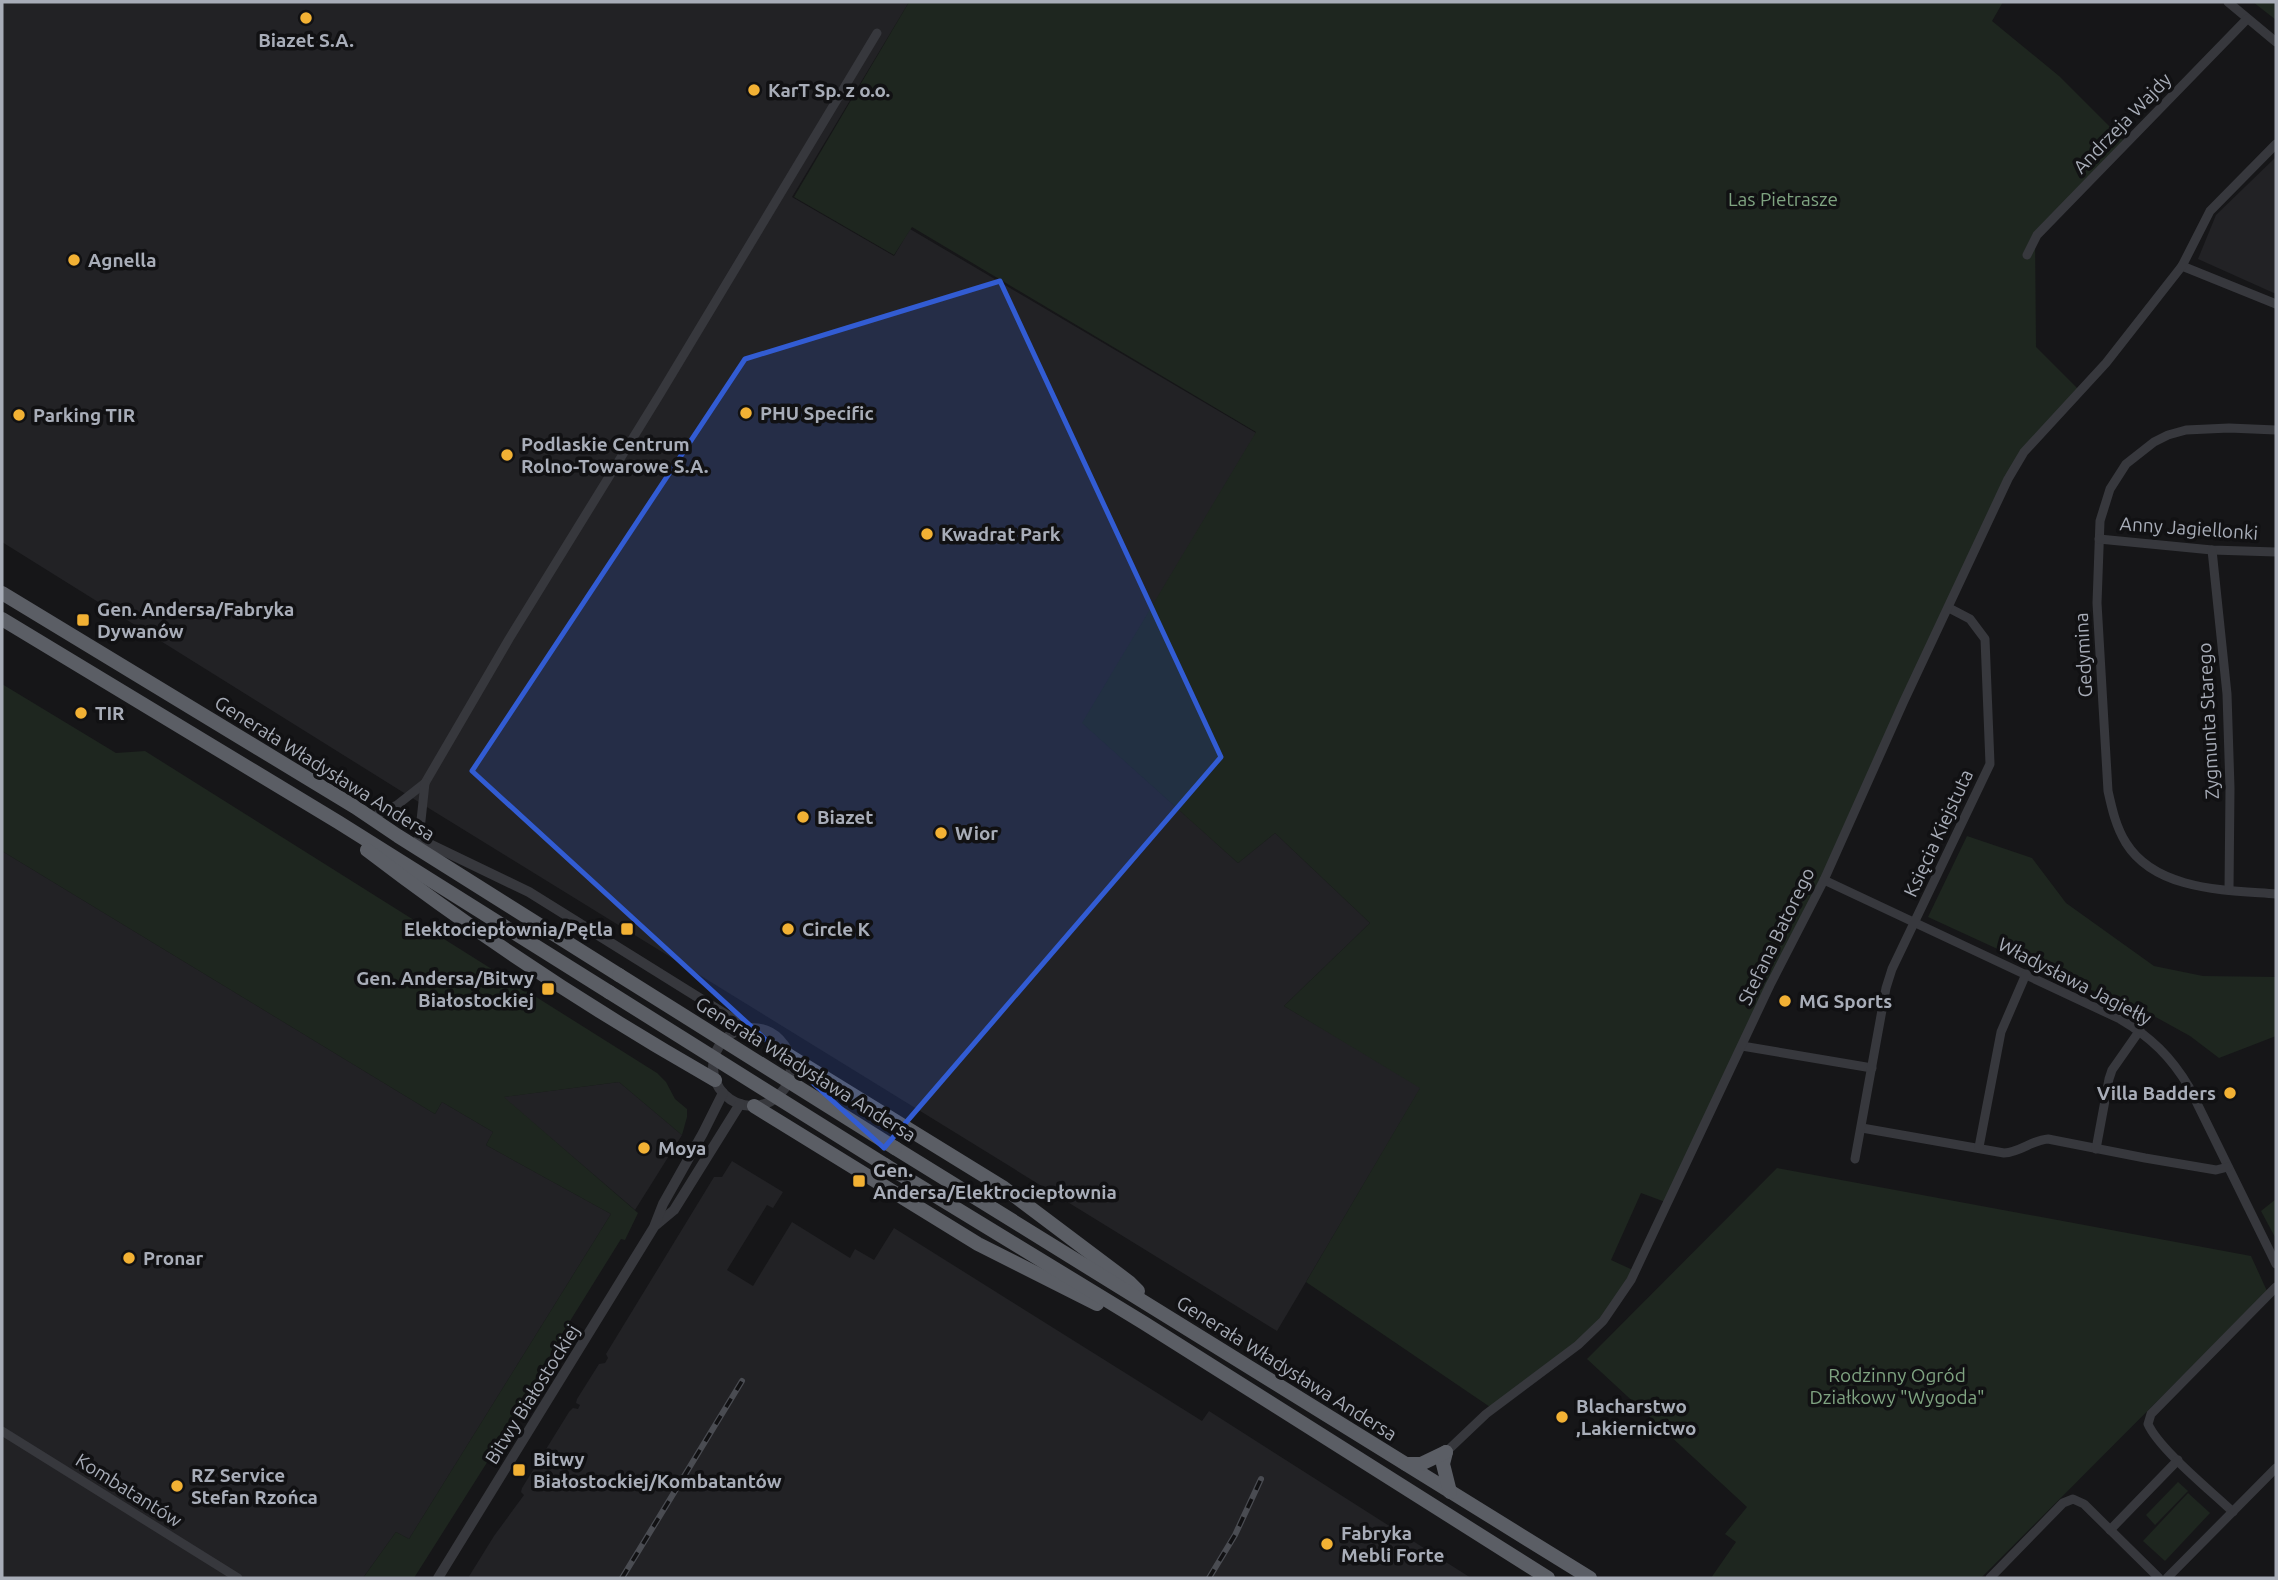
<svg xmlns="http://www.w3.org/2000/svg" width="2278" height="1580" font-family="Ubuntu,sans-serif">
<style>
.built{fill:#222225}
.green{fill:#1e261f}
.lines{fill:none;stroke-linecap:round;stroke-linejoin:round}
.minor{stroke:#37383d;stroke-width:9}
.tertiary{stroke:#37383d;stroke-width:10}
.trunk{stroke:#5b5e65;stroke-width:14}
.rail-casing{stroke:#4a4c52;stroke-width:6}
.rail{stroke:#111113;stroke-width:3.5;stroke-dasharray:10;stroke-linecap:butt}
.trunk-bridge{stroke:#5b5e65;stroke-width:14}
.marked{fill:#325cd3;fill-opacity:0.2;stroke:#325cd3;stroke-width:5;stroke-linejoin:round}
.poi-dot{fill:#f2b134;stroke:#111113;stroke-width:2.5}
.labels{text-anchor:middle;stroke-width:7;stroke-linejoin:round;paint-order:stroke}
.poi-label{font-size:19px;font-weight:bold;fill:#a8adb8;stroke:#111113;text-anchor:start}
.street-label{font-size:19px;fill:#a8adb8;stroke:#111113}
.park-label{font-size:19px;fill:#7fa381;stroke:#111113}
</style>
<rect width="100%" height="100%" fill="#161618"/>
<g class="built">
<path d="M2,2H909L792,197L894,256L910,229L1256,433L1083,723L1238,863L1275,833L1370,923L1284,1006L1421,1087L1277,1331L409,796L2,542Z"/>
<path d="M2276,157V294L2198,259L2216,215Z"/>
<path d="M2,851L435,1114L442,1102L493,1132L486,1145L611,1214L409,1539L396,1532L363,1578H2Z"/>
<path d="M619,1082L682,1135L635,1210L503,1097Z"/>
<path d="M732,1161L783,1192L773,1208L767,1205L727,1270L753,1286L792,1222L850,1258L855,1249L874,1260L894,1228L1202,1421L1209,1411L1471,1578H468L494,1536L524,1495L521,1492L522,1488L569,1412L573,1408L578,1409L580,1405L576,1403L577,1399L599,1364L605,1363L608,1358L606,1354L714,1177H722Z"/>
</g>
<g class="green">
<path d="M909,2H2003L1992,21L2059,76L2126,143L2035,235L2036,347L2081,392L2024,451L1668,1203L1641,1193L1611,1260L1635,1271L1602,1321L1493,1409L1306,1282L1420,1088L1284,1006L1370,923L1275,833L1238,863L1082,723L1256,432L912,227L894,255L794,197Z"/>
<path d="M2253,2H2276V20Z"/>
<path d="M2,684L116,753L145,751L657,1073L666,1082L675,1099L687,1109V1117L682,1135L619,1082L504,1097L638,1213L625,1240L621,1239L552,1350L548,1366L414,1578H363L396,1532L409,1539L611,1214L486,1145L493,1132L442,1102L435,1114L2,851Z"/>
<path d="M1967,836L2032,858L2066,903L2154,966L2203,976L2276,977V1036L2219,1058L2190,1036L2152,1015L2041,969L1928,917Z"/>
<path d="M1777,1168L2251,1256L2267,1291L1981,1578H1711L1736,1542L1725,1534L1747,1507L1587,1359Z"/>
<path d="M2276,1199V1239L2261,1211Z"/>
<path d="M2178,1482L2188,1491L2155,1525L2146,1515Z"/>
<path d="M2188,1493L2210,1513L2165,1561L2143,1541Z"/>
</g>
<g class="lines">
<g class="minor">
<path d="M2228,2L2276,42"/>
<path d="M2027,255L2037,235L2247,19"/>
<path d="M2182,266L2276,304"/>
<path d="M2276,430L2229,428L2186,430L2168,435L2154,442L2126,464L2110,489L2100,521L2097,603L2108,791C2112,809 2116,827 2126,843C2156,891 2226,890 2276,894"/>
<path d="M2099,539L2212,550L2276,552"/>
<path d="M2212,550L2227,694L2230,788L2229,890"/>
<path d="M378,814L397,805L425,783L509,639L660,394L877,33"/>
<path d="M419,839L425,783"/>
<path d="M1824,880L2120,1019C2151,1037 2171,1057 2189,1087L2276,1264"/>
<path d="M1742,1046L1872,1068"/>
<path d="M1862,1128L2004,1153C2021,1152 2032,1140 2048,1139L2145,1158L2216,1170L2228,1167"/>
<path d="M1979,1147L2001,1032L2026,974"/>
<path d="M2096,1149L2109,1079L2112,1070L2140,1030"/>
<path d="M1855,1159L1886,988L1892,969L1990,764L1985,639L1970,619L1949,608"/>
<path d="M2,1431L238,1578"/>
<path d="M1446,1452L1486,1414L1578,1345L1603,1321L1631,1280L1770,985L1824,880L1903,703L2008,479L2024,452L2106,363L2182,266L2210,211L2276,144"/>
<path d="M2233,1512C2211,1491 2159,1449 2148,1424L2151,1414L2276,1287"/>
<path d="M2110,1530L2178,1460"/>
<path d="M1990,1578L2063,1503L2073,1499L2084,1504L2159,1578"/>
<path d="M2167,1578L2276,1468"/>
</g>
<g class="tertiary">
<path d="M419,839L529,892L749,1029"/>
<circle cx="752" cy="1067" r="39"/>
<path d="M656,1225L674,1210L740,1104"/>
<path d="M438,1578L654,1227L663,1204L703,1133L723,1093"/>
</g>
<g class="trunk">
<path d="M2,593L355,807L398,836L619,975"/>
<path d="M2,619L338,822L609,992"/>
<path d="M367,850C478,935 594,1011 715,1080"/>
<path d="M788,1055L1004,1188L1129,1282L1138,1291"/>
<path d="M754,1106L978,1244L1097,1304"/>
<path d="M895,1148L1590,1578"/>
<path d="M885,1165L1144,1323L1548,1578"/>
<path d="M1446,1452L1443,1464L1450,1492"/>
<path d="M1406,1464H1421L1446,1452"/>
</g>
<defs>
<g id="rail">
<path d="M622,1578L742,1381"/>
<path d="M1209,1578L1235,1535L1261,1479"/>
</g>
</defs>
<use href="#rail" class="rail-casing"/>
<use href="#rail" class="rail"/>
<g class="trunk-bridge">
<path d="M619,975L895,1148"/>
<path d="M609,992L885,1165"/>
</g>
</g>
<path class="marked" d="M1000,281L1221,757L884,1148L472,771L745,359Z"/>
<g class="poi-dot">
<circle cx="306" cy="18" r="7"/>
<circle cx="754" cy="90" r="7"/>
<circle cx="74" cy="260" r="7"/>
<circle cx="746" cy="413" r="7"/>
<circle cx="19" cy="415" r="7"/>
<circle cx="507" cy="455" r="7"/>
<circle cx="927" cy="534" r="7"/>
<rect x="76" y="613" width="14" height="14" rx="3.5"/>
<circle cx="81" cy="713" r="7"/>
<circle cx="803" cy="817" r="7"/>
<circle cx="941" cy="833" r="7"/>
<rect x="620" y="922" width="14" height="14" rx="3.5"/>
<circle cx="788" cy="929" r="7"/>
<rect x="541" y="982" width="14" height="14" rx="3.5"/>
<circle cx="1785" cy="1001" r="7"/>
<circle cx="2230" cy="1093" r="7"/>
<circle cx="644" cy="1148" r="7"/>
<rect x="852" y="1174" width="14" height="14" rx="3.5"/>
<circle cx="129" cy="1258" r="7"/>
<circle cx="1562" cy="1417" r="7"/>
<rect x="512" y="1463" width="14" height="14" rx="3.5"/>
<circle cx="177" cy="1486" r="7"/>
<circle cx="1327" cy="1544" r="7"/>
</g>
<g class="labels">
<g class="poi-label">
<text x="306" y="47" text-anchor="middle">Biazet S.A.</text>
<text x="768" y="97">KarT Sp. z o.o.</text>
<text x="88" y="267">Agnella</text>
<text x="760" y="420">PHU Specific</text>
<text x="33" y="422">Parking TIR</text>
<text x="521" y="451">Podlaskie Centrum<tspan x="521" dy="22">Rolno-Towarowe S.A.</tspan></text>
<text x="941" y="541">Kwadrat Park</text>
<text x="97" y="616">Gen. Andersa/Fabryka<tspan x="97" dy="22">Dywanów</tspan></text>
<text x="95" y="720">TIR</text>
<text x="817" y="824">Biazet</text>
<text x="955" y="840">Wior</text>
<text x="613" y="936" text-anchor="end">Elektociepłownia/Pętla</text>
<text x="802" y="936">Circle K</text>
<text x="534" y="985" text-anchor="end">Gen. Andersa/Bitwy<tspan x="534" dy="22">Białostockiej</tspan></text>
<text x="1799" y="1008">MG Sports</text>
<text x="2216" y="1100" text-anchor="end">Villa Badders</text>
<text x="658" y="1155">Moya</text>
<text x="873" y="1177">Gen.<tspan x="873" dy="22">Andersa/Elektrociepłownia</tspan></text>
<text x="143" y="1265">Pronar</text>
<text x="1576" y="1413">Blacharstwo<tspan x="1576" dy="22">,Lakiernictwo</tspan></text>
<text x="533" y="1466">Bitwy<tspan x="533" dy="22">Białostockiej/Kombatantów</tspan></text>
<text x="191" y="1482">RZ Service<tspan x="191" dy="22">Stefan Rzońca</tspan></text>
<text x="1341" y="1540">Fabryka<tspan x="1341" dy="22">Mebli Forte</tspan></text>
</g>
<g class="street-label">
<text transform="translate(2122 123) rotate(-46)" y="7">Andrzeja Wajdy</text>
<text transform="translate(2189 528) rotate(4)" y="7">Anny Jagiellonki</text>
<text transform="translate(2083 655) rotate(-93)" y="7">Gedymina</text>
<text transform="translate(2208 721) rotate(-93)" y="7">Zygmunta Starego</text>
<text transform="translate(325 768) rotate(32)" y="7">Generała Władysława Andersa</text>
<text transform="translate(1938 833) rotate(-65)" y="7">Księcia Kiejstuta</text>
<text transform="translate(1776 936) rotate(-64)" y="7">Stefana Batorego</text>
<text transform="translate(2075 981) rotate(27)" y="7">Władysława Jagiełły</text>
<text transform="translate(806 1069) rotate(32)" y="7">Generała Władysława Andersa</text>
<text transform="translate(1287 1368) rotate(32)" y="7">Generała Władysława Andersa</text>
<text transform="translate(532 1394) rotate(-58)" y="7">Bitwy Białostockiej</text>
<text transform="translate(129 1490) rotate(32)" y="7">Kombatantów</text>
</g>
<g class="park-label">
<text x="1783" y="206">Las Pietrasze</text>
<text x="1897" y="1382">Rodzinny Ogród<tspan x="1897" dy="22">Działkowy "Wygoda"</tspan></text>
</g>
</g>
<rect width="2278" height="1580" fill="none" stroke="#a8adb8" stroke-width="7"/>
</svg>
